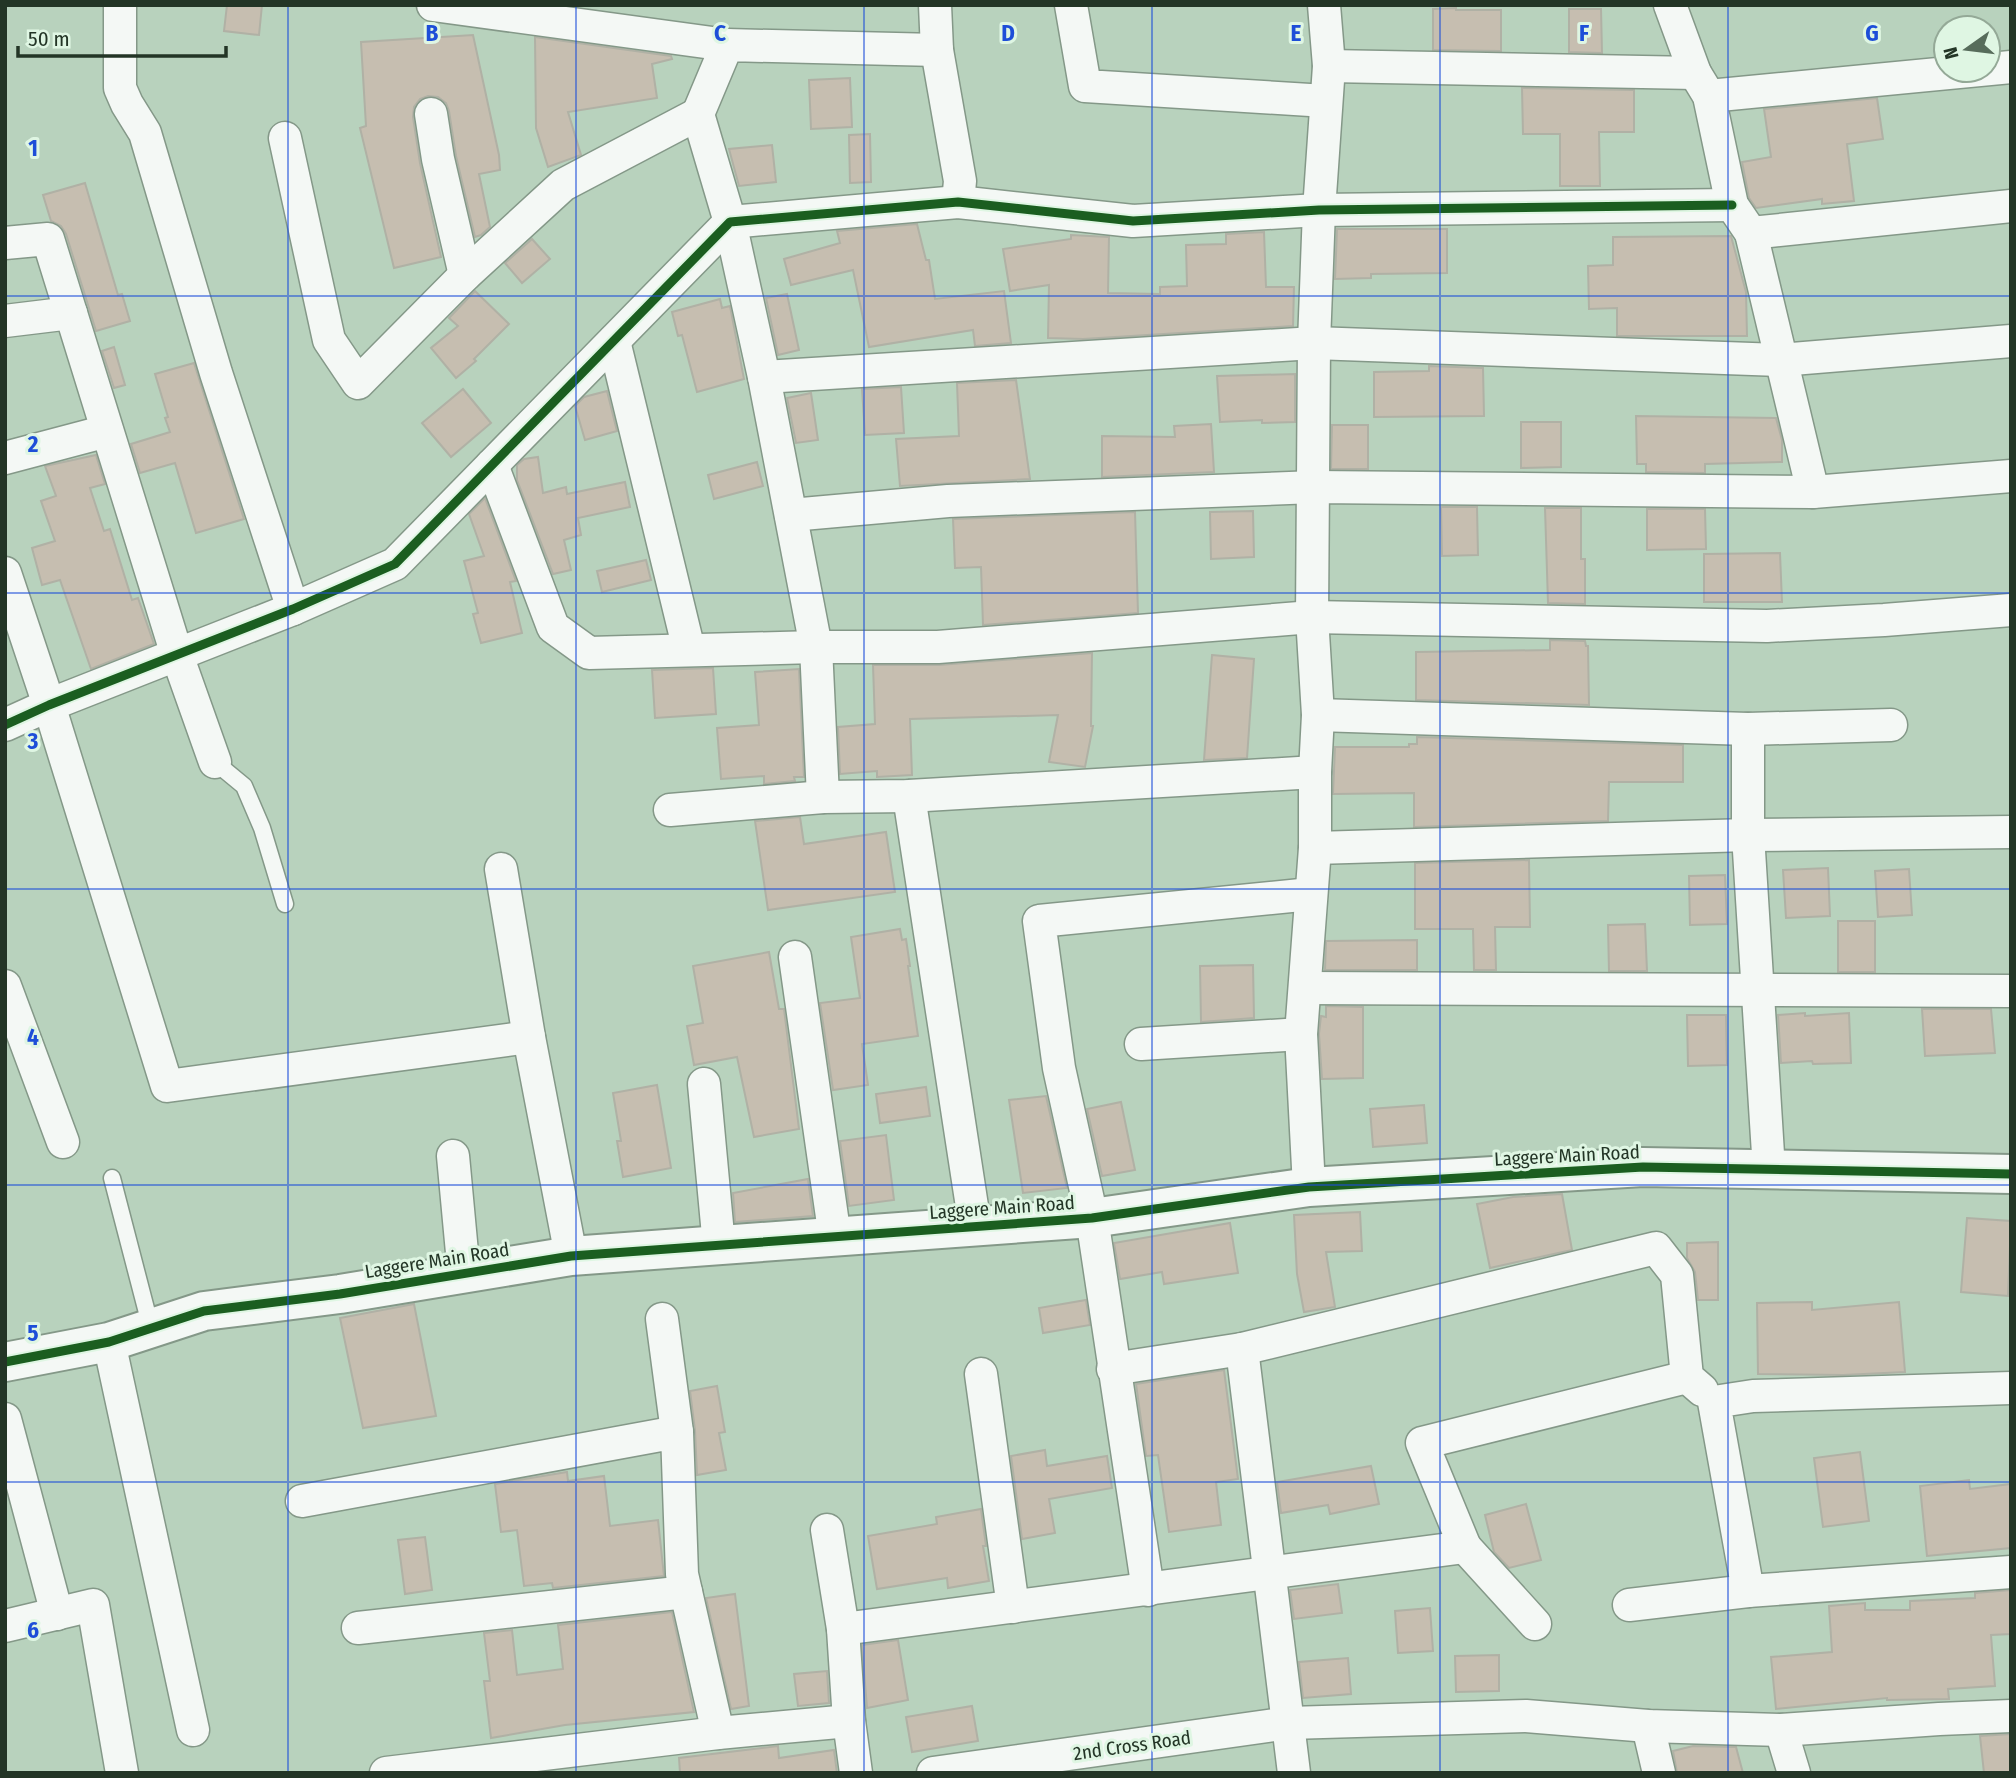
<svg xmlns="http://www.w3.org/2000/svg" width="2016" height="1778" font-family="'Fira Sans Condensed',sans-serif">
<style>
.building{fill:#c6beb0;stroke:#b0b1a5;stroke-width:2}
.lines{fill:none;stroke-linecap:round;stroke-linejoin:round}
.service-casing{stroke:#849888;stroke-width:19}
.minor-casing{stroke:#849888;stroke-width:35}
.tertiary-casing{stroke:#849888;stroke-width:42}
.service{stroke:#f4f8f5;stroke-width:16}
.minor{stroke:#f4f8f5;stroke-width:32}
.tertiary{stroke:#f4f8f5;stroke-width:38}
.cycleway-casing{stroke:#dff6e3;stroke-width:13}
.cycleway{stroke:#1b5e20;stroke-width:9}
.grid{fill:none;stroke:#1d4ed8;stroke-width:2;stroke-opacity:0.55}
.labels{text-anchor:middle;stroke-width:6;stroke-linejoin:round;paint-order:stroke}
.street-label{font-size:19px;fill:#233526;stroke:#dff6e3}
.grid-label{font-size:23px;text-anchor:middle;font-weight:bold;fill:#1d4ed8;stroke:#dff6e3;stroke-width:6;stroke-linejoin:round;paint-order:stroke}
</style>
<rect width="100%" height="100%" fill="#b8d2bd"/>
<g class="building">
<path d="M227,5H262L259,35L224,31Z"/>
<path d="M1456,8V10H1501V51L1433,50V9Z"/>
<path d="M1569,9H1601L1602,53L1569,52Z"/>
<path d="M473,35L499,155L500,170L479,174L490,227L481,235L475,237L456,156L449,111L446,103L438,97L428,96L420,99L414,107L413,117L420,163L441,257L394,268L360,128L366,126L361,42Z"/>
<path d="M535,37L671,56L672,59L652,64L657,98L568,112L581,155L548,167L536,128Z"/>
<path d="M850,78L852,127L811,129L809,80Z"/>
<path d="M1522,88L1634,90V132H1599L1600,186H1560V134H1523Z"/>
<path d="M1877,98L1883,139L1847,144L1854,201L1822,204V199L1756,208L1749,198L1742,162L1771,157L1764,109Z"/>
<path d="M870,134L871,182L850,183L849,135Z"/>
<path d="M772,145L776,182L739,186L729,149Z"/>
<path d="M85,183L118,295L122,294L130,321L96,331L66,234L61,226L51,221L43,195Z"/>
<path d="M917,224L926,260H929L935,299L1004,291L1011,343L975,346L973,330L869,347L853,270L791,285L784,259L840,243L837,231Z"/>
<path d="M1337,229H1447V273L1371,274V278L1335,279Z"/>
<path d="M1264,232L1266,287H1294L1293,326L1083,339L1048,338L1049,285L1010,291L1003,249L1071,239V235L1109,237L1108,293L1160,294V287L1187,286L1186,245L1226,244V234Z"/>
<path d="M1731,236L1746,292L1747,336H1617V308L1589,309L1588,266L1613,265V237Z"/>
<path d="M532,239L550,259L522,283L505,263Z"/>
<path d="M475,291L509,324L474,359L476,361L456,378L431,348L458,326L449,318Z"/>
<path d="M787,294L799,350L778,355L766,298Z"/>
<path d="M720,299L722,308L730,306L744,379L697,392L682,335L678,336L672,312Z"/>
<path d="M114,347L125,385L114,388L102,351Z"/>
<path d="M194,363L244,519L196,533L175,463L140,473L131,444L170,432L165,418L168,417L155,374Z"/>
<path d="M1429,366L1483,368L1484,416L1374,417V372L1429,371Z"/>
<path d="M1295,374V422L1262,423V420L1220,422L1217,376Z"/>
<path d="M1016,380L1030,479L900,486L896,439L959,436L957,383Z"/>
<path d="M901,387L904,433L865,435L862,389Z"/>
<path d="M463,389L491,423L451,457L422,423Z"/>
<path d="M607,391L617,431L585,440L575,406L584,397Z"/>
<path d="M811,393L818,440L796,443L787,398Z"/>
<path d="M1636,416L1776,418L1782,440V462L1705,464V473L1646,472V464H1637Z"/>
<path d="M1521,422H1561V467L1521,468Z"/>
<path d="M1211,424L1214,472L1102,477V436L1175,437L1174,426Z"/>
<path d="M1332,425H1368V469H1331Z"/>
<path d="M96,455L105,484L90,488L104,531L110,529L132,600L138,598L154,644L91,669L60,580L42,585L32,548L55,541L41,501L56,496L45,466Z"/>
<path d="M538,457L543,493L566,487L567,494L625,482L630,507L578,518L581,535L564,540L571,570L553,574L517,480V465L524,459Z"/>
<path d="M757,462L763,486L714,499L708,475Z"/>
<path d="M485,498L516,581L510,582L522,633L481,643L473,614L478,613L464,561L484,556L469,514Z"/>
<path d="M1441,507H1477L1478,555L1442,556Z"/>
<path d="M1545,508H1581V559H1585V604L1548,603Z"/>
<path d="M1647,509H1705L1706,549L1647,550Z"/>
<path d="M1253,511L1254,557L1211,559L1210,512Z"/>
<path d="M1135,512L1138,613L983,625L981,567L955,568L953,519Z"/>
<path d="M1780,553L1782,602H1704V554Z"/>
<path d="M646,560L651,580L602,592L597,571Z"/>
<path d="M1550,640L1585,641L1586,646H1588L1589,705L1416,700V652L1550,650Z"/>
<path d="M1092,653L1091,726H1093L1085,767L1049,762L1058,715L910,719L912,775L877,777V771L840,774L838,727L875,724L873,665H939Z"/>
<path d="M1212,655L1254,659L1247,758L1204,760Z"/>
<path d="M713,668L716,714L655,718L652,670Z"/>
<path d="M799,669L804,777H794L795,781L764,784V776L721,779L717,728L759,725L755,672Z"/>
<path d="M1417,737L1683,745V782H1609L1608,821L1414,827V793L1333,794L1335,747H1409V744H1417Z"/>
<path d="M800,817L804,844L886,832L895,892L768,910L755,821Z"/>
<path d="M1529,860L1530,927H1495L1496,970H1474L1473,929H1415V863Z"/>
<path d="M1828,868L1830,916L1786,918L1783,870Z"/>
<path d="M1909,869L1912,915L1878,917L1875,871Z"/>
<path d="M1725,875L1727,924L1690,925L1689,876Z"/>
<rect x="1838" y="921" width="37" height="51"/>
<path d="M1645,924L1647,971H1609L1608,925Z"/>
<path d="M900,929L902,940L906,939L910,966H908L918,1036L862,1044L868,1085L833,1090L820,1003L860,998L851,937Z"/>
<path d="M1417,940V970H1325L1326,941Z"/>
<path d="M769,952L779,1009H784L799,1129L754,1137L737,1057L694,1065L687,1026L703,1023L693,966Z"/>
<path d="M1253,965L1254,1018L1201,1022L1200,966Z"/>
<path d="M1326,1006L1363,1007V1078L1322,1079L1319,1034L1321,1016L1326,1017Z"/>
<path d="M1922,1009H1991L1995,1053L1925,1056Z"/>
<path d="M1805,1013V1016L1849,1013L1851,1063L1813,1064L1812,1061L1781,1063L1778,1015Z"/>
<path d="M1687,1015H1726L1727,1065L1688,1066Z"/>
<path d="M657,1085L671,1168L623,1177L617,1141H621L613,1093Z"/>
<path d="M926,1087L930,1116L880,1123L876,1094Z"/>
<path d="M1046,1096L1067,1188L1023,1193L1009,1100Z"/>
<path d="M1121,1102L1135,1170L1102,1176L1087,1109Z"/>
<path d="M1424,1105L1427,1143L1373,1147L1370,1109Z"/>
<path d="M886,1135L894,1200L849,1206L840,1141Z"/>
<path d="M808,1179L813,1216L735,1222L733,1193Z"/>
<path d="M1562,1194L1572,1250L1490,1268L1477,1204L1513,1197Z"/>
<path d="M1360,1212L1362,1251L1326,1252L1335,1307L1304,1312L1297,1274L1294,1215Z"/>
<path d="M1967,1218L2011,1221L2008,1296L1961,1292Z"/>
<path d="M1230,1223L1238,1273L1164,1284L1162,1272L1120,1279L1114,1243Z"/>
<path d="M1718,1242V1300H1698L1695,1272L1687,1258V1243Z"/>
<path d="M1086,1300L1090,1325L1043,1333L1039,1308Z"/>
<path d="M1812,1302V1310L1899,1302L1905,1372L1843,1375L1758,1374L1757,1303Z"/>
<path d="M414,1304L436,1416L363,1428L340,1318Z"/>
<path d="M1224,1370L1238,1479L1216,1482L1221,1525L1169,1532L1158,1455L1146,1456L1136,1384Z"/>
<path d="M717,1386L725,1432L719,1433L726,1470L697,1475L695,1430L690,1391Z"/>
<path d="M1045,1450L1047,1466L1107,1456L1112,1488L1049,1499L1055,1533L1022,1539L1011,1456Z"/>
<path d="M1860,1452L1869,1521L1823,1527L1814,1458Z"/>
<path d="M1371,1466L1379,1504L1330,1514L1328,1505L1281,1513L1277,1482Z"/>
<path d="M567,1472L568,1481L604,1476L610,1526L658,1520L664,1576L553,1588L552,1583L524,1586L517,1530L501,1532L495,1484Z"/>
<path d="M1969,1480L1970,1489L2011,1484V1548L1927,1556L1920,1486Z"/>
<path d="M1526,1504L1541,1560L1509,1568L1494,1552L1485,1515Z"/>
<path d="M981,1509L986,1546H983L989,1581L948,1588L947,1578L877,1589L868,1536L937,1524L936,1517Z"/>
<path d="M425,1537L432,1590L405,1594L398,1540Z"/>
<path d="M1338,1584L1342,1613L1294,1619L1290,1590Z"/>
<path d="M2011,1590V1634L1991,1635L1995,1686L1948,1689L1949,1699L1887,1700V1698L1776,1709L1771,1657L1832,1652L1829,1606L1865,1603V1610H1910V1601L1975,1598V1593Z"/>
<path d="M735,1594L749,1706L731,1709L706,1598Z"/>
<path d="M1430,1608L1433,1651L1398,1653L1395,1611Z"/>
<path d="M672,1612L694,1712L565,1725L491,1738L484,1681H490L484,1633L512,1630L517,1675L563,1669L558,1625Z"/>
<path d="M898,1640L908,1700L867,1708L862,1645Z"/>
<path d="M1499,1655V1691L1456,1692L1455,1656Z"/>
<path d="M1348,1658L1351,1694L1303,1698L1299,1662Z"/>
<path d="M827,1671L829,1703L798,1706L794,1674Z"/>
<path d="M972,1706L978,1741L912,1752L906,1717Z"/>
<path d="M2011,1734V1773H1984L1980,1736Z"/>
<path d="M778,1746L779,1758L834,1750L837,1773H680L679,1758Z"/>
<path d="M1693,1746L1736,1747L1743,1773H1677L1673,1751Z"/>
</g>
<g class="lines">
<defs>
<g id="service">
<path d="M215,762L244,786L262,828L285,904"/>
<path d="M112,1178L151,1328"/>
</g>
<g id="minor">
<path d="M120,5V88L127,104L145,133L216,373L293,609"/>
<path d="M433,5L727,45"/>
<path d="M935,5L937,50L960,181L958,202"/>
<path d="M1071,5L1085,86L1326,101"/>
<path d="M1670,5L1695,73L1709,96L1732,205L1751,233L1813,492"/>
<path d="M1329,66L1695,73"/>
<path d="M1709,96L2011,67"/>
<path d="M431,114L438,159L465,275"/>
<path d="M285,138L329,340L358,383L465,275L563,185L698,114"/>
<path d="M1751,233L2011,206"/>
<path d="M5,243L48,239L177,655L215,762"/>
<path d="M5,321L71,313"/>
<path d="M614,341L689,650"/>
<path d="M764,377L1314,343L1780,360L2011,341"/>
<path d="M5,458L107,431"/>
<path d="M492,465L553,627L589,653L816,647H938L1312,617L1767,626L1884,620L2011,610"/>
<path d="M791,515L948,501L1315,487L1813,492L2011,476"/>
<path d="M5,573L49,705L167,1086L529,1037"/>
<path d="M1318,715L1748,729L1891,725"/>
<path d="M5,725L49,705L293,609L395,564L730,222L958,202L1133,221L1319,210L1732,205"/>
<path d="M1748,729V835L1769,1170"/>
<path d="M909,796L975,1226"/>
<path d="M823,797L816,647L764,377L730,222L698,114L727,45L937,50"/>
<path d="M670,810L823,797L909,796L1315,772"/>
<path d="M1315,848L1748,835L2011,832"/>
<path d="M501,869L529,1037L571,1256"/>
<path d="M795,957L835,1238"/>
<path d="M5,986L63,1142"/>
<path d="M1305,988L2011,991"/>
<path d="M1141,1044L1301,1034"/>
<path d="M704,1084L719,1246"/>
<path d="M453,1156L464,1274"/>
<path d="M1309,1187L1301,1034L1315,848V772L1318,715L1312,617L1314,343L1319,210L1329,66L1324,5"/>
<path d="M662,1319L677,1432"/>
<path d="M109,1342L193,1730"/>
<path d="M1242,1349L1294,1773"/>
<path d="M1113,1369L1242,1349L1656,1248L1677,1275L1687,1377L1702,1390"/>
<path d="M981,1374L1013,1607"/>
<path d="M2011,1388L1753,1396L1714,1402L1748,1591L2011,1572"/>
<path d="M5,1419L57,1614"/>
<path d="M302,1501L677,1432L682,1574L718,1733"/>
<path d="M827,1530L843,1629L849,1721L856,1773"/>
<path d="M1465,1547L1535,1624"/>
<path d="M1148,1590L1092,1218L1059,1068L1039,921L1311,894"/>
<path d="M1629,1605L1748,1591"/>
<path d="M5,1626L93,1605L122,1773"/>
<path d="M358,1628L686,1592"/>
<path d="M843,1629L1465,1547L1422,1443L1687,1377"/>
<path d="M1648,1726L1659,1773"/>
<path d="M1781,1730L1794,1773"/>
<path d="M386,1773L718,1733L849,1721"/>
<path d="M933,1773L1289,1723L1526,1716L1648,1726L1781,1730L1939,1719L2011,1716"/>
</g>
<path id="tertiary" d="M5,1362L109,1342L204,1311L340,1294L571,1256L1092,1218L1309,1187L1643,1167L2011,1174"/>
</defs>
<use href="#service" class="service-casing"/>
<use href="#minor" class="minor-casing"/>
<use href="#tertiary" class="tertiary-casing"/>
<use href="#service" class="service"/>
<use href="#minor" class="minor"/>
<use href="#tertiary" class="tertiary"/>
<defs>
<g id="cycleway">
<path d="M5,725L49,705L293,609L395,564L730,222L958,202L1133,221L1319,210L1732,205"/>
<path d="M5,1362L109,1342L204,1311L340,1294L571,1256L1092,1218L1309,1187L1643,1167L2011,1174"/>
</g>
</defs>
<use href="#cycleway" class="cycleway-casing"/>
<use href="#cycleway" class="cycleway"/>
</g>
<path class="grid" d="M288,5V1773M576,5V1773M864,5V1773M1152,5V1773M1440,5V1773M1728,5V1773M5,296H2011M5,593H2011M5,889H2011M5,1185H2011M5,1482H2011"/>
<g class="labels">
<g class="street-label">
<text transform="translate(1567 1155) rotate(-3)" y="7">Laggere Main Road</text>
<text transform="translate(1002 1207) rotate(-4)" y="7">Laggere Main Road</text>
<text transform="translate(437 1260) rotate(-9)" y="7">Laggere Main Road</text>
<text transform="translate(1132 1745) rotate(-8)" y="7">2nd Cross Road</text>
</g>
</g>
<g class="grid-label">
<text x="432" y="41">B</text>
<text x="720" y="41">C</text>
<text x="1008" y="41">D</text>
<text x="1296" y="41">E</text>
<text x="1584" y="41">F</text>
<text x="1872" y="41">G</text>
<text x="33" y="156">1</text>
<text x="33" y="452">2</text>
<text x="33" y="749">3</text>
<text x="33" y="1045">4</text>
<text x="33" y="1341">5</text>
<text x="33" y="1638">6</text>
</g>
<rect width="2016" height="1778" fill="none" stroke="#233526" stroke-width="14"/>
<g transform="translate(1967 49) rotate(256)"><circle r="33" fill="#dff6e3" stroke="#94a997" stroke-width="2"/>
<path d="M0-5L12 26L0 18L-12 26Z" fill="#576c5b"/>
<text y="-10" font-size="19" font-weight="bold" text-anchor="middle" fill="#233526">N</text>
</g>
<path d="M18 46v10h208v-10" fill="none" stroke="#233526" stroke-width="3.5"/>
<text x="28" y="46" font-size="21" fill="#233526" stroke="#dff6e3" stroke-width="5" paint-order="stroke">50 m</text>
</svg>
